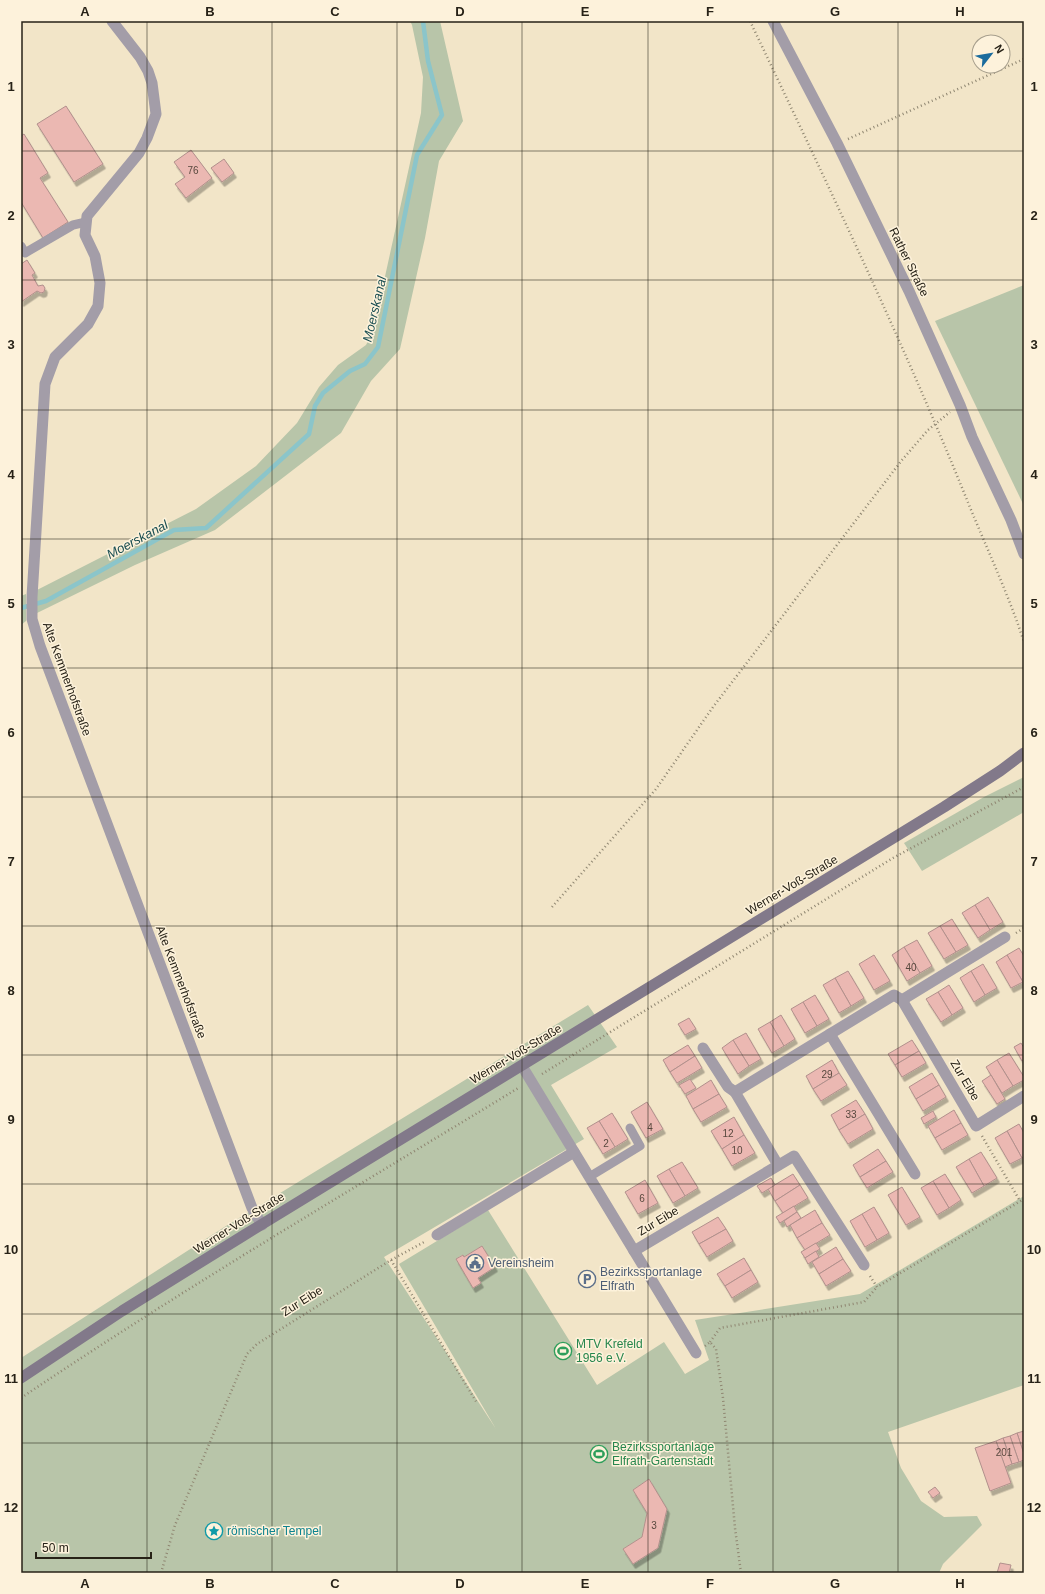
<svg xmlns="http://www.w3.org/2000/svg" width="1045" height="1594" font-family="Helvetica,sans-serif">
<style>
.green{fill:#b8c5a9;fill-rule:evenodd}
.lines{fill:none;stroke-linecap:round;stroke-linejoin:round}
.stream{stroke:#8bc5ca;stroke-width:4.5}
.building{fill:#ebb8b2;stroke:#b1908c;filter:url(#shadow)}
.path{stroke:#8f8671;stroke-width:2.5;stroke-dasharray:1 3;stroke-linecap:butt}
.service{stroke:#a39da8;stroke-width:9}
.minor{stroke:#a39da8;stroke-width:11}
.tertiary{stroke:#a39da8;stroke-width:11}
.secondary{stroke:#82798a;stroke-width:11}
.grid{fill:none;stroke:#272217;stroke-width:1;stroke-opacity:0.55}
.labels{text-anchor:middle;stroke-width:3;stroke-linejoin:round;paint-order:stroke}
.number-label{font-size:10px;fill:#58483e}
.street-label{font-size:12px;fill:#272217;stroke:#fdf2db}
.service-label{font-size:12px;fill:#4e5e75;stroke:#fdf2db;text-anchor:start}
.leisure-label{font-size:12px;fill:#27864d;stroke:#fdf2db;text-anchor:start}
.culture-label{font-size:12px;fill:#0d838f;stroke:#fdf2db;text-anchor:start}
.water-label{font-size:13px;font-style:italic;fill:#1a4e52;stroke:#fdf2db}
.neatline{fill:none;stroke:#272217;stroke-width:1.5}
.grid-label{font-size:13px;text-anchor:middle;font-weight:bold;fill:#272217}
</style>
<defs>
<filter id="shadow"><feDropShadow dx="2.5" dy="4.5" stdDeviation="0" flood-color="#0004"/></filter>
</defs>
<rect width="100%" height="100%" fill="#f2e5c8"/>
<g class="green">
<path d="M410,21H440L463,121L439,161L425,238L400,349L371,381L341,433L215,530L135,565L37,613V590L196,509L256,466L297,423L319,387L338,365L366,345L373,331L421,113L423,77L412,25Z"/>
<path d="M1024,285V506L935,321Z"/>
<path d="M26,594V621L21,625V596Z"/>
<path d="M1024,777V812L922,871L904,843L984,797Z"/>
<path d="M588,1005L617,1047L551,1085L584,1139L384,1257L496,1429L399,1264L488,1210L597,1385L664,1342L685,1374L709,1360L695,1320L860,1294L1024,1196V1385L888,1432L901,1468L921,1501L944,1517L977,1516L982,1525L943,1564L939,1573H21V1358L226,1226ZM482,1246L495,1267L478,1278L481,1283L473,1288L456,1259L462,1255L464,1257ZM649,1479L667,1510L658,1548L633,1564L623,1549L642,1537L647,1513L633,1490Z"/>
</g>
<g class="lines">
<path class="stream" d="M21,608L46,601L174,530L206,528L309,434L315,406L323,393L350,371L365,364L378,347L417,155L442,115L428,61L423,21"/>
</g>
<g class="building">
<path d="M66,106L103,164L74,182L37,124Z"/>
<path d="M24,134L48,173L40,178L68,222L43,238L21,202V136Z"/>
<path d="M191,150L212,178L186,198L175,184L185,177L174,162Z"/>
<path d="M224,159L234,173L222,182L211,168Z"/>
<path d="M27,260L35,273L32,275L38,286L43,285L45,288L44,292L41,293L37,291L21,302V264Z"/>
<path d="M988,897L1003,922L990,930L975,905Z"/>
<path d="M975,905L990,930L978,938L962,913Z"/>
<path d="M952,919L968,945L956,952L940,926Z"/>
<path d="M940,926L956,952L944,959L928,933Z"/>
<path d="M917,940L932,966L920,973L904,947Z"/>
<path d="M904,947L920,973L907,981L892,955Z"/>
<path d="M1019,948L1024,956V981L1023,982L1007,955Z"/>
<path d="M874,955L890,981L874,990L859,964Z"/>
<path d="M1007,955L1023,982L1011,988L996,962Z"/>
<path d="M983,964L997,988L985,995L971,971Z"/>
<path d="M848,971L864,998L851,1006L835,978Z"/>
<path d="M971,971L985,995L974,1002L960,978Z"/>
<path d="M835,978L851,1006L839,1013L823,985Z"/>
<path d="M949,985L963,1008L952,1015L938,992Z"/>
<path d="M938,992L952,1015L941,1022L926,999Z"/>
<path d="M815,995L829,1019L817,1026L803,1002Z"/>
<path d="M803,1002L817,1026L805,1033L791,1009Z"/>
<path d="M781,1015L795,1039L784,1046L770,1022Z"/>
<path d="M689,1018L696,1029L685,1035L678,1024Z"/>
<path d="M770,1022L784,1046L772,1053L758,1029Z"/>
<path d="M746,1033L761,1059L749,1066L733,1040Z"/>
<path d="M733,1040L749,1066L738,1074L722,1048Z"/>
<path d="M912,1040L919,1051L895,1065L888,1054Z"/>
<path d="M1021,1043L1024,1048V1060L1022,1061L1014,1047Z"/>
<path d="M688,1045L695,1056L670,1072L663,1060Z"/>
<path d="M919,1051L926,1063L902,1077L895,1065Z"/>
<path d="M1009,1053L1024,1077V1080L1013,1086L997,1060Z"/>
<path d="M695,1056L702,1068L677,1083L670,1072Z"/>
<path d="M832,1060L839,1073L813,1089L806,1076Z"/>
<path d="M997,1060L1013,1086L1002,1093L986,1067Z"/>
<path d="M839,1073L847,1085L821,1101L813,1089Z"/>
<path d="M932,1073L939,1085L916,1099L909,1087Z"/>
<path d="M991,1075L1005,1099L997,1104L982,1081Z"/>
<path d="M690,1079L696,1088L685,1094L679,1085Z"/>
<path d="M711,1080L719,1094L693,1109L686,1096Z"/>
<path d="M939,1085L946,1097L923,1111L916,1099Z"/>
<path d="M719,1094L727,1107L701,1122L693,1109Z"/>
<path d="M856,1100L865,1114L839,1130L831,1115Z"/>
<path d="M647,1102L663,1129L646,1138L631,1112Z"/>
<path d="M954,1110L961,1123L935,1138L928,1126Z"/>
<path d="M933,1111L936,1117L924,1124L921,1118Z"/>
<path d="M612,1113L628,1139L615,1147L599,1121Z"/>
<path d="M865,1114L873,1129L848,1144L839,1130Z"/>
<path d="M734,1117L744,1135L722,1149L711,1131Z"/>
<path d="M599,1121L615,1147L603,1154L587,1128Z"/>
<path d="M961,1123L968,1135L942,1150L935,1138Z"/>
<path d="M1019,1124L1024,1133V1156L1022,1158L1007,1131Z"/>
<path d="M1007,1131L1022,1158L1010,1164L995,1138Z"/>
<path d="M744,1135L755,1153L732,1166L722,1149Z"/>
<path d="M878,1149L886,1161L860,1177L853,1165Z"/>
<path d="M981,1152L997,1178L984,1186L969,1159Z"/>
<path d="M969,1159L984,1186L972,1193L956,1167Z"/>
<path d="M886,1161L893,1172L867,1188L860,1177Z"/>
<path d="M682,1162L698,1188L685,1196L669,1169Z"/>
<path d="M669,1169L685,1196L673,1203L657,1176Z"/>
<path d="M793,1174L800,1185L775,1201L768,1189Z"/>
<path d="M945,1174L961,1200L949,1208L933,1181Z"/>
<path d="M771,1178L775,1185L762,1193L757,1186Z"/>
<path d="M645,1180L658,1203L638,1214L625,1192Z"/>
<path d="M933,1181L949,1208L937,1215L921,1188Z"/>
<path d="M800,1185L808,1198L783,1213L775,1201Z"/>
<path d="M902,1187L920,1217L906,1225L888,1195Z"/>
<path d="M794,1206L797,1212L780,1223L776,1217Z"/>
<path d="M874,1207L889,1233L877,1240L862,1214Z"/>
<path d="M815,1210L822,1223L797,1238L790,1225Z"/>
<path d="M797,1212L801,1218L787,1227L784,1221Z"/>
<path d="M862,1214L877,1240L865,1247L850,1221Z"/>
<path d="M718,1217L726,1229L699,1244L692,1232Z"/>
<path d="M822,1223L830,1235L805,1250L797,1238Z"/>
<path d="M726,1229L733,1241L707,1257L699,1244Z"/>
<path d="M816,1243L820,1249L805,1258L801,1252Z"/>
<path d="M482,1246L495,1267L478,1278L481,1283L473,1288L456,1259L463,1255L464,1257Z"/>
<path d="M836,1247L843,1259L819,1274L812,1262Z"/>
<path d="M816,1251L819,1257L808,1264L805,1258Z"/>
<path d="M744,1258L751,1270L725,1286L717,1274Z"/>
<path d="M843,1259L851,1271L826,1286L819,1274Z"/>
<path d="M751,1270L758,1282L732,1298L725,1286Z"/>
<path d="M1024,1431V1454L1017,1433Z"/>
<path d="M1017,1433L1024,1454V1460L1019,1462L1010,1436Z"/>
<path d="M1010,1436L1019,1462L1012,1464L1003,1438Z"/>
<path d="M1003,1438L1012,1464L1005,1467L996,1441Z"/>
<path d="M996,1441L1011,1483L990,1491L975,1448Z"/>
<path d="M649,1479L667,1509L658,1548L633,1564L623,1549L642,1537L647,1513L633,1490Z"/>
<path d="M935,1487L940,1493L933,1498L928,1492Z"/>
<path d="M1000,1563L1011,1565L1009,1573H997Z"/>
</g>
<g class="lines">
<g class="path">
<path d="M750,21C825,179 901,337 967,500C986,547 1008,593 1024,642"/>
<path d="M848,139L1024,59"/>
<path d="M552,907L656,789L713,707L902,460L928,430L950,412"/>
<path d="M1016,933L1024,928"/>
<path d="M542,1074L893,858L1024,787"/>
<path d="M982,1136L1020,1201"/>
<path d="M391,1260L477,1403"/>
<path d="M870,1276L877,1287L1024,1199"/>
<path d="M710,1342L720,1328L864,1302L877,1287"/>
<path d="M705,1346L710,1342L716,1349L723,1398L735,1528L741,1573"/>
<path d="M21,1398C184,1288 353,1189 520,1087"/>
<path d="M161,1573L175,1525L247,1354L257,1344L391,1260L426,1241"/>
</g>
<g class="service">
<path d="M21,246L25,253L73,225L86,222"/>
<path d="M589,1177L640,1146L630,1128"/>
</g>
<g class="minor">
<path d="M112,21L140,57L148,71L152,83L156,114L147,138L139,153L87,216L85,235L95,256L100,283L98,306L88,324L55,357L45,384L32,597V619L40,646L252,1208L262,1225"/>
<path d="M902,1000L1005,937"/>
<path d="M830,1034L915,1174"/>
<path d="M703,1048L728,1087L735,1092"/>
<path d="M522,1066L696,1353"/>
<path d="M778,1165L735,1092L894,995L902,1000L976,1126L1024,1096"/>
<path d="M437,1235L574,1152"/>
<path d="M634,1251L794,1156L864,1265"/>
</g>
<path class="tertiary" d="M773,21L837,143L909,291L960,405L972,437L1011,520L1024,554"/>
<path class="secondary" d="M21,1378L122,1311L246,1234L944,807L1000,771L1024,753"/>
</g>
<path class="grid" d="M147,21V1573M272,21V1573M397,21V1573M522,21V1573M648,21V1573M773,21V1573M898,21V1573M21,151H1024M21,280H1024M21,410H1024M21,539H1024M21,668H1024M21,797H1024M21,926H1024M21,1055H1024M21,1184H1024M21,1314H1024M21,1443H1024"/>
<defs>
<symbol id="civic-ring" viewBox="-11 -11 22 22"><circle r="9.5" fill="#fdf2db" stroke="#5c6f8a" stroke-width="1.5"/><path d="M-.6-6.5H3V-4.5H.6V-3L4-1V1h2V6H-6V1h2V-1L-.6-3ZM-1.2 2.5V6h2.4V2.5Z" fill="#5c6f8a"/></symbol>
<symbol id="parking-ring" viewBox="-11 -11 22 22"><circle r="9.5" fill="#fdf2db" stroke="#5c6f8a" stroke-width="1.5"/><path d="M-3.5-5.5H1a3.5 3.5 0 0 1 0 7H-1V5.5H-3.5ZM-1-3.4V-.6H.8a1.4 1.4 0 0 0 0-2.8Z" fill="#5c6f8a"/></symbol>
<symbol id="stadium-ring" viewBox="-11 -11 22 22"><circle r="9.5" fill="#fdf2db" stroke="#2e9e5b" stroke-width="1.5"/><path d="M0-5a6.5 5 0 1 0 0 10a6.5 5 0 1 0 0-10ZM-3.5-1.8h7v3.6h-7Z" fill="#2e9e5b"/></symbol>
<symbol id="sight-ring" viewBox="-11 -11 22 22"><circle r="9.5" fill="#fdf2db" stroke="#0f9aa8" stroke-width="1.5"/><path d="M0-6L1.8-2.2L6-1.7L2.9 1.2L3.7 5.4L0 3.3L-3.7 5.4L-2.9 1.2L-6-1.7L-1.8-2.2Z" fill="#0f9aa8"/></symbol>
</defs>
<g fill-rule="evenodd">
<use href="#civic-ring" x="465" y="1253" width="20" height="20"/>
<use href="#parking-ring" x="577" y="1269" width="20" height="20"/>
<use href="#stadium-ring" x="553" y="1341" width="20" height="20"/>
<use href="#stadium-ring" x="589" y="1444" width="20" height="20"/>
<use href="#sight-ring" x="204" y="1521" width="20" height="20"/>
</g>
<g class="labels">
<g class="number-label">
<text x="193" y="174">76</text>
<text x="911" y="971">40</text>
<text x="827" y="1078">29</text>
<text x="851" y="1118">33</text>
<text x="650" y="1131">4</text>
<text x="728" y="1137">12</text>
<text x="606" y="1147">2</text>
<text x="737" y="1154">10</text>
<text x="642" y="1202">6</text>
<text x="1004" y="1456">201</text>
<text x="654" y="1529">3</text>
</g>
<g class="street-label">
<text transform="translate(909 262) rotate(64)" y="4">Rather Straße</text>
<text transform="translate(67 679) rotate(70)" y="4">Alte Kemmerhofstraße</text>
<text transform="translate(792 885) rotate(-31)" y="4">Werner-Voß-Straße</text>
<text transform="translate(181 982) rotate(69)" y="4">Alte Kemmerhofstraße</text>
<text transform="translate(516 1054) rotate(-31)" y="4">Werner-Voß-Straße</text>
<text transform="translate(965 1080) rotate(59)" y="4">Zur Eibe</text>
<text transform="translate(658 1221) rotate(-31)" y="4">Zur Eibe</text>
<text transform="translate(239 1223) rotate(-32)" y="4">Werner-Voß-Straße</text>
<text transform="translate(302 1301) rotate(-32)" y="4">Zur Eibe</text>
</g>
<g class="service-label">
<text x="488" y="1267">Vereinsheim</text>
<text x="600" y="1276">Bezirkssportanlage<tspan x="600" dy="14">Elfrath</tspan></text>
</g>
<g class="leisure-label">
<text x="576" y="1348">MTV Krefeld<tspan x="576" dy="14">1956 e.V.</tspan></text>
<text x="612" y="1451">Bezirkssportanlage<tspan x="612" dy="14">Elfrath-Gartenstadt</tspan></text>
</g>
<g class="culture-label">
<text x="227" y="1535">römischer Tempel</text>
</g>
<g class="water-label">
<text transform="translate(374 309) rotate(-77)" y="5">Moerskanal</text>
<text transform="translate(137 539) rotate(-28)" y="5">Moerskanal</text>
</g>
</g>
<rect width="1045" height="1594" fill="none" stroke="#fdf2db" stroke-width="44"/>
<g transform="translate(991 54) rotate(59)"><circle r="19" fill="#fdf2db" stroke="#a79f8d"/>
<path d="M0-3L7 15L0 10L-7 15Z" fill="#1c6c9d"/>
<text y="-6" font-size="11" font-weight="bold" text-anchor="middle" fill="#272217">N</text>
</g>
<path d="M36 1552v6h115v-6" fill="none" stroke="#272217" stroke-width="2"/>
<text x="42" y="1552" font-size="12" fill="#272217" stroke="#fdf2db" stroke-width="3" paint-order="stroke">50 m</text>
<rect x="22" y="22" width="1001" height="1550" class="neatline"/>
<g class="grid-label">
<text x="85" y="16">A</text>
<text x="210" y="16">B</text>
<text x="335" y="16">C</text>
<text x="460" y="16">D</text>
<text x="585" y="16">E</text>
<text x="710" y="16">F</text>
<text x="835" y="16">G</text>
<text x="960" y="16">H</text>
<text x="11" y="91">1</text>
<text x="1034" y="91">1</text>
<text x="11" y="220">2</text>
<text x="1034" y="220">2</text>
<text x="11" y="349">3</text>
<text x="1034" y="349">3</text>
<text x="11" y="479">4</text>
<text x="1034" y="479">4</text>
<text x="11" y="608">5</text>
<text x="1034" y="608">5</text>
<text x="11" y="737">6</text>
<text x="1034" y="737">6</text>
<text x="11" y="866">7</text>
<text x="1034" y="866">7</text>
<text x="11" y="995">8</text>
<text x="1034" y="995">8</text>
<text x="11" y="1124">9</text>
<text x="1034" y="1124">9</text>
<text x="11" y="1254">10</text>
<text x="1034" y="1254">10</text>
<text x="11" y="1383">11</text>
<text x="1034" y="1383">11</text>
<text x="11" y="1512">12</text>
<text x="1034" y="1512">12</text>
<text x="85" y="1588">A</text>
<text x="210" y="1588">B</text>
<text x="335" y="1588">C</text>
<text x="460" y="1588">D</text>
<text x="585" y="1588">E</text>
<text x="710" y="1588">F</text>
<text x="835" y="1588">G</text>
<text x="960" y="1588">H</text>
</g>
</svg>
